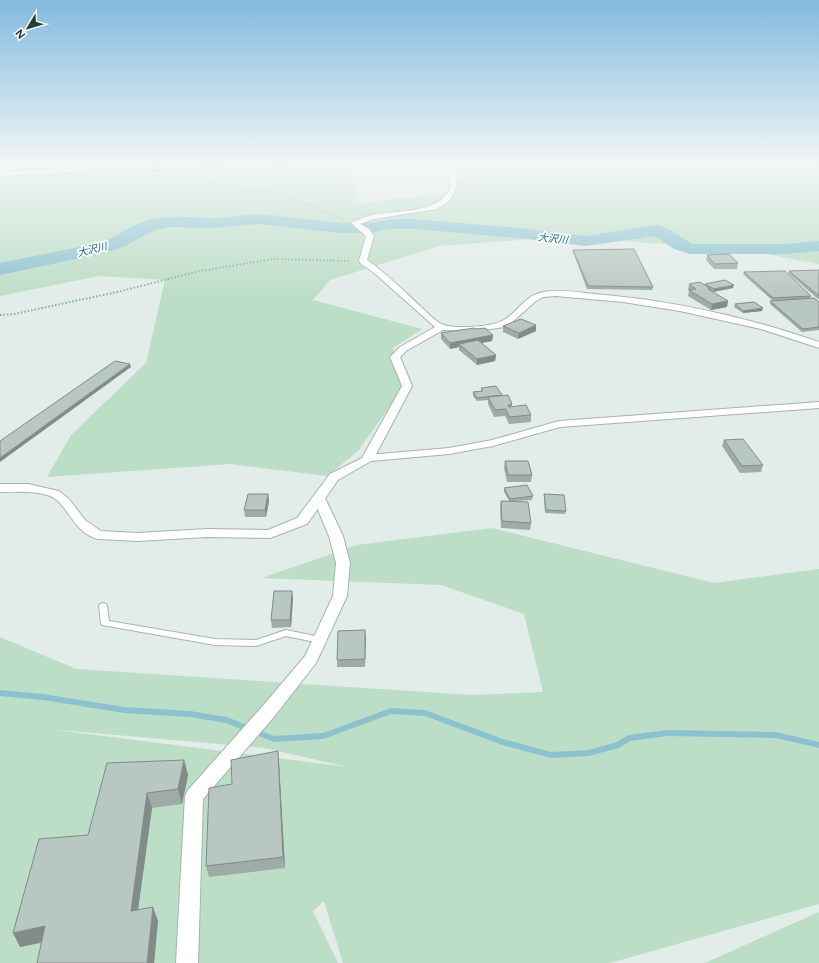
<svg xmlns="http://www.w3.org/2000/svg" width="819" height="963" font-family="Figtree,'Noto Sans JP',sans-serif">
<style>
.green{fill:#bcddc6;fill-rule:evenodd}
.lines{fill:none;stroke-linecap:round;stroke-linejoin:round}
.stream{fill:#8cc2d0;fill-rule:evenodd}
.river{fill:#8cc2d0;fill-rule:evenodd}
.service-casing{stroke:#a5b4af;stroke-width:2}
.minor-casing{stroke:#a5b4af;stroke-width:2}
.tertiary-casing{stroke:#a5b4af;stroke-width:2}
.path-far1{stroke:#84afa3;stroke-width:1.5;stroke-dasharray:1 1.5;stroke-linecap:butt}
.path{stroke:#84afa3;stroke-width:2;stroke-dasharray:1.5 2;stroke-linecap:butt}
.service{fill:#fff;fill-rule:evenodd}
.minor{fill:#fff;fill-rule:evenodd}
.tertiary{fill:#fff;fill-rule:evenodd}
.wall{fill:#9eaba6}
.shaded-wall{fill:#818b87}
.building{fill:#b8c7c1;stroke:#818b87}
.labels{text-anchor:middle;stroke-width:4;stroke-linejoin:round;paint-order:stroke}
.far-water-label{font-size:10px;font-style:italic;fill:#1e6577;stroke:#f3f9f6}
</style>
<rect width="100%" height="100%" fill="#e2ece8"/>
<g class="green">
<path d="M488,162H819V264L745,250L562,237L439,246L330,280L313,300L422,329L393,348L406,384L358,451L327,476L230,464L47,477L71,435L146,363L165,280L99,276L0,296V175L159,166L198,171L269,169L349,170L359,203L441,194Z"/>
<path d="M492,528L714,583L819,569V904L610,963H343L324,901L313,911L338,963H0V637L76,669L471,695L543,692L524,614L441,585L262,578L357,545ZM47,729L264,748L348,767L48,729Z"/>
<path d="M819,912V963H705Z"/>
</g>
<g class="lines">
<path class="stream" d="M0,690L43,694L124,707L190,711L227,717L274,736L323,733L391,708L425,710L503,739L551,752L588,750L614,743L629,735L667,730L776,732L819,742V748L776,738L667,736L630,741L619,748L588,756L551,758L502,745L425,716L391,714L323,739L274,742L226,723L190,717L124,713L43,700L0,696Z"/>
<path class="river" d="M258,214L341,223H370L390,219H413L519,228L586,236L657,225L669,229L692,244H784L819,241V251L784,254H690L674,249L655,236L586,246L519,238L413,229H390L370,233H341L258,224L214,228L172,227L155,230L123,247L109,252L0,275V263L99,243C115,238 129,227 145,221C167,214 190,218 212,218C227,218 243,215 258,214Z"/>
<defs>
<g id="service">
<path d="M230,162H234L231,165L218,167L216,166L229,163Z"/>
<path d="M103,603L106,604L107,606L109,621L215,639L256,640L286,630L320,637L323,638L324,640L323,642L320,643L286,636L256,646L215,645L102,625L101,623L99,606L100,604Z"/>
</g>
<g id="minor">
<path d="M123,162H137L134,164L68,173L0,176V172L68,169Z"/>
<path d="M478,162H484V164L456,174L457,184L454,193L448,202L437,209L374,219L360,224L369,229L374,236L367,260C386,273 403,290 420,306C427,312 435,322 444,325C456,329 493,327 504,320C523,308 524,293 551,291C570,290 588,294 606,295C679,302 750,318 819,342V348L761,329L680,311L623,302L556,296L543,297L536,301L510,324L505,327L475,331L443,330L406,351L400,357L412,386L374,458L372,460H364L362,458L402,386L390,357L400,347L435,327L373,272L360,263L359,261L366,236L351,223C355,220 361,219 365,217C390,209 433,216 448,192C453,185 448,179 451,172Z"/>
<path d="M319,494L323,495L325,498L343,536L350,563L347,596L316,663L273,718L203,799L198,963H176L185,796L188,790L261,708L305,656L333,596L336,563L329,536L313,498L315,495Z"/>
</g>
<path id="tertiary" d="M819,402V408L560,427L493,446L449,454L371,461L338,480L307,524L270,538L207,537L138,541L98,539C72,532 68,503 50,496C34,490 16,492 0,492V484H28L59,491L69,499L85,520L101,531L138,533L207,529L268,530L297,518L330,474L368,455L449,448L492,440L559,421Z"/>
</defs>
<use href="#service" class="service-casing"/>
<use href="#minor" class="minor-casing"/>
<use href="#tertiary" class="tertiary-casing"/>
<path class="path-far1" d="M192,162L213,187L255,189L285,195L345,220"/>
<path class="path" d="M0,315L14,314L117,292L200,271L273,259L351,261"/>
<use href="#service" class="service"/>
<use href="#minor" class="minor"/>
<use href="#tertiary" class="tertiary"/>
</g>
<g class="wall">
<path d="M199,162L213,165L223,166L224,171H204L200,166Z"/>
<path d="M256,162H300V163L270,168Z"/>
<path d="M573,250L653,287L652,290L587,289L573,252Z"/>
<path d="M707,255L738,263L737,269H714L706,260Z"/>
<path d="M819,270V299H818L788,273L789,271Z"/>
<path d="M744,272L811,296L810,298L819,302V330L802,332L770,304V301L785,300L773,301L743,274Z"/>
<path d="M689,284L705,285V284L733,288L713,292L727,307L711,310L688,296L689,291L688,290Z"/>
<path d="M735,304L762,311L743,313L734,307Z"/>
<path d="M536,325V331L518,339L503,332V326Z"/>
<path d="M476,329L493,335L492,341L481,343L496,355L495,361L477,365L459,350V347L450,349L441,339V333Z"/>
<path d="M481,388L502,395L512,404V407L531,415V422L509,424L505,416L494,417L488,404V400L477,401L473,396V392L481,391Z"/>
<path d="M724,440L763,465L761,472L740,473L722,446Z"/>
<path d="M505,461L532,475L531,482H507L504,468Z"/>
<path d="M504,488L533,496L532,500L517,501L531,523L530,530L501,528L500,508L501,501H509L504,492Z"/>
<path d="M268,494L269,501L266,517H245L244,510Z"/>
<path d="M544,494L566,511L565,514L545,513L544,498Z"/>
<path d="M293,598L291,627L272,628L271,620Z"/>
<path d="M365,630V667H337V660Z"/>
<path d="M278,751L279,763L285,868L209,877L206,866L232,784Z"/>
<path d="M184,760L188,775L182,804L152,808L138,909L158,921L154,963H37L41,943L20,947L88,835Z"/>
</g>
<g class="shaded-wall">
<path d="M169,162H172V164L153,166V164Z"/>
<path d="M283,162H300V163L270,168L269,164Z"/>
<path d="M163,165V172H152V170Z"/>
<path d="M734,285L733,288L713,292L714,289Z"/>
<path d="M728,301L727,307L711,310L712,304Z"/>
<path d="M763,308L762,311L743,313V311Z"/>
<path d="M536,325V331L518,339L519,333Z"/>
<path d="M493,335L492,341L462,347L459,344V347L450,349V343Z"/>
<path d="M496,355L495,361L477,365V359Z"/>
<path d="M130,364L131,367L0,462V458Z"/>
<path d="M268,494L269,501L266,517L265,510Z"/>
<path d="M292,591L293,598L291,627L290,620Z"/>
<path d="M365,630L366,638L365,667Z"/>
<path d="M278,751L279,763L285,868L283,857Z"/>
<path d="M184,760L188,775L182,804L178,789Z"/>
<path d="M147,793L152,808L136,925L131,911Z"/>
<path d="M153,907L158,921L154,963H147Z"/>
<path d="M45,926L52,940L20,947L13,933Z"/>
</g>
<g class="building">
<path d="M153,162H169L153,164Z"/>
<path d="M199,162H211L213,165L221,164L223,166L204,167Z"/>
<path d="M264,162H283L269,164Z"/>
<path d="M163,165V170H152V166Z"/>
<path d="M634,249L653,287L588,286L573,250Z"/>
<path d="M729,254L738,263L715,264L707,255Z"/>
<path d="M819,270V296L789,271Z"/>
<path d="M785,271L811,296L773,298L744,272Z"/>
<path d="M725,280L734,285L714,289L705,284Z"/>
<path d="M700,282L711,289H708L728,301L712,304L689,290L696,289L689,284Z"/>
<path d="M814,298L819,302V327L803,329L770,301Z"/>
<path d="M754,302L763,308L743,311L735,304Z"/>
<path d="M521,319L536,325L519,333L503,326Z"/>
<path d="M474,328L476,329L485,328L493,335L450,343L441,333Z"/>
<path d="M478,340L496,355L477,359L459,344Z"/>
<path d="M115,361L130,364L0,458V441Z"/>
<path d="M496,386L502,395L477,398L473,392L483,391L481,388Z"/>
<path d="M508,395L512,404L508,405L509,407L526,405L531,415L509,417L506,409L495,410L488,397Z"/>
<path d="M743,439L763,465L742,466L724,440Z"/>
<path d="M505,461H528L532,475H508Z"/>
<path d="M527,485L533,496L510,499L504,488Z"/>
<path d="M248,494H268L265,510H244Z"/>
<path d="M544,494L564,495L566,511L546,510Z"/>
<path d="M501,501L528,502L531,523L502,521Z"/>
<path d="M274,591H292L290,620H271Z"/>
<path d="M365,630V659L337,660L338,631Z"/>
<path d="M278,751L283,857L206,866L209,788L232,784L231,760Z"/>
<path d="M184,760L178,789L147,793L131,911L153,907L147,963H37L45,926L13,933L39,839L88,835L107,763Z"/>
</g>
<linearGradient id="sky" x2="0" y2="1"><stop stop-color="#83bade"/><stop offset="0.55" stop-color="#f2f6f5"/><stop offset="1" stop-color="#f2f6f5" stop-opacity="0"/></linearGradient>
<rect width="819" height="297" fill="url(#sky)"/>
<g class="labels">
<g class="far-water-label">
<text transform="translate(553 238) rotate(6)" y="4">大沢川</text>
<text transform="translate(92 249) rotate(-14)" y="4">大沢川</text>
</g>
</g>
<g transform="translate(28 28) rotate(232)" stroke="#f3f9f6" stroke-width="3" paint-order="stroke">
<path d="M0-3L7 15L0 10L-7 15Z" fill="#233d37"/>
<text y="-6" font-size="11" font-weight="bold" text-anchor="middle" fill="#233d37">N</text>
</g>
</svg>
